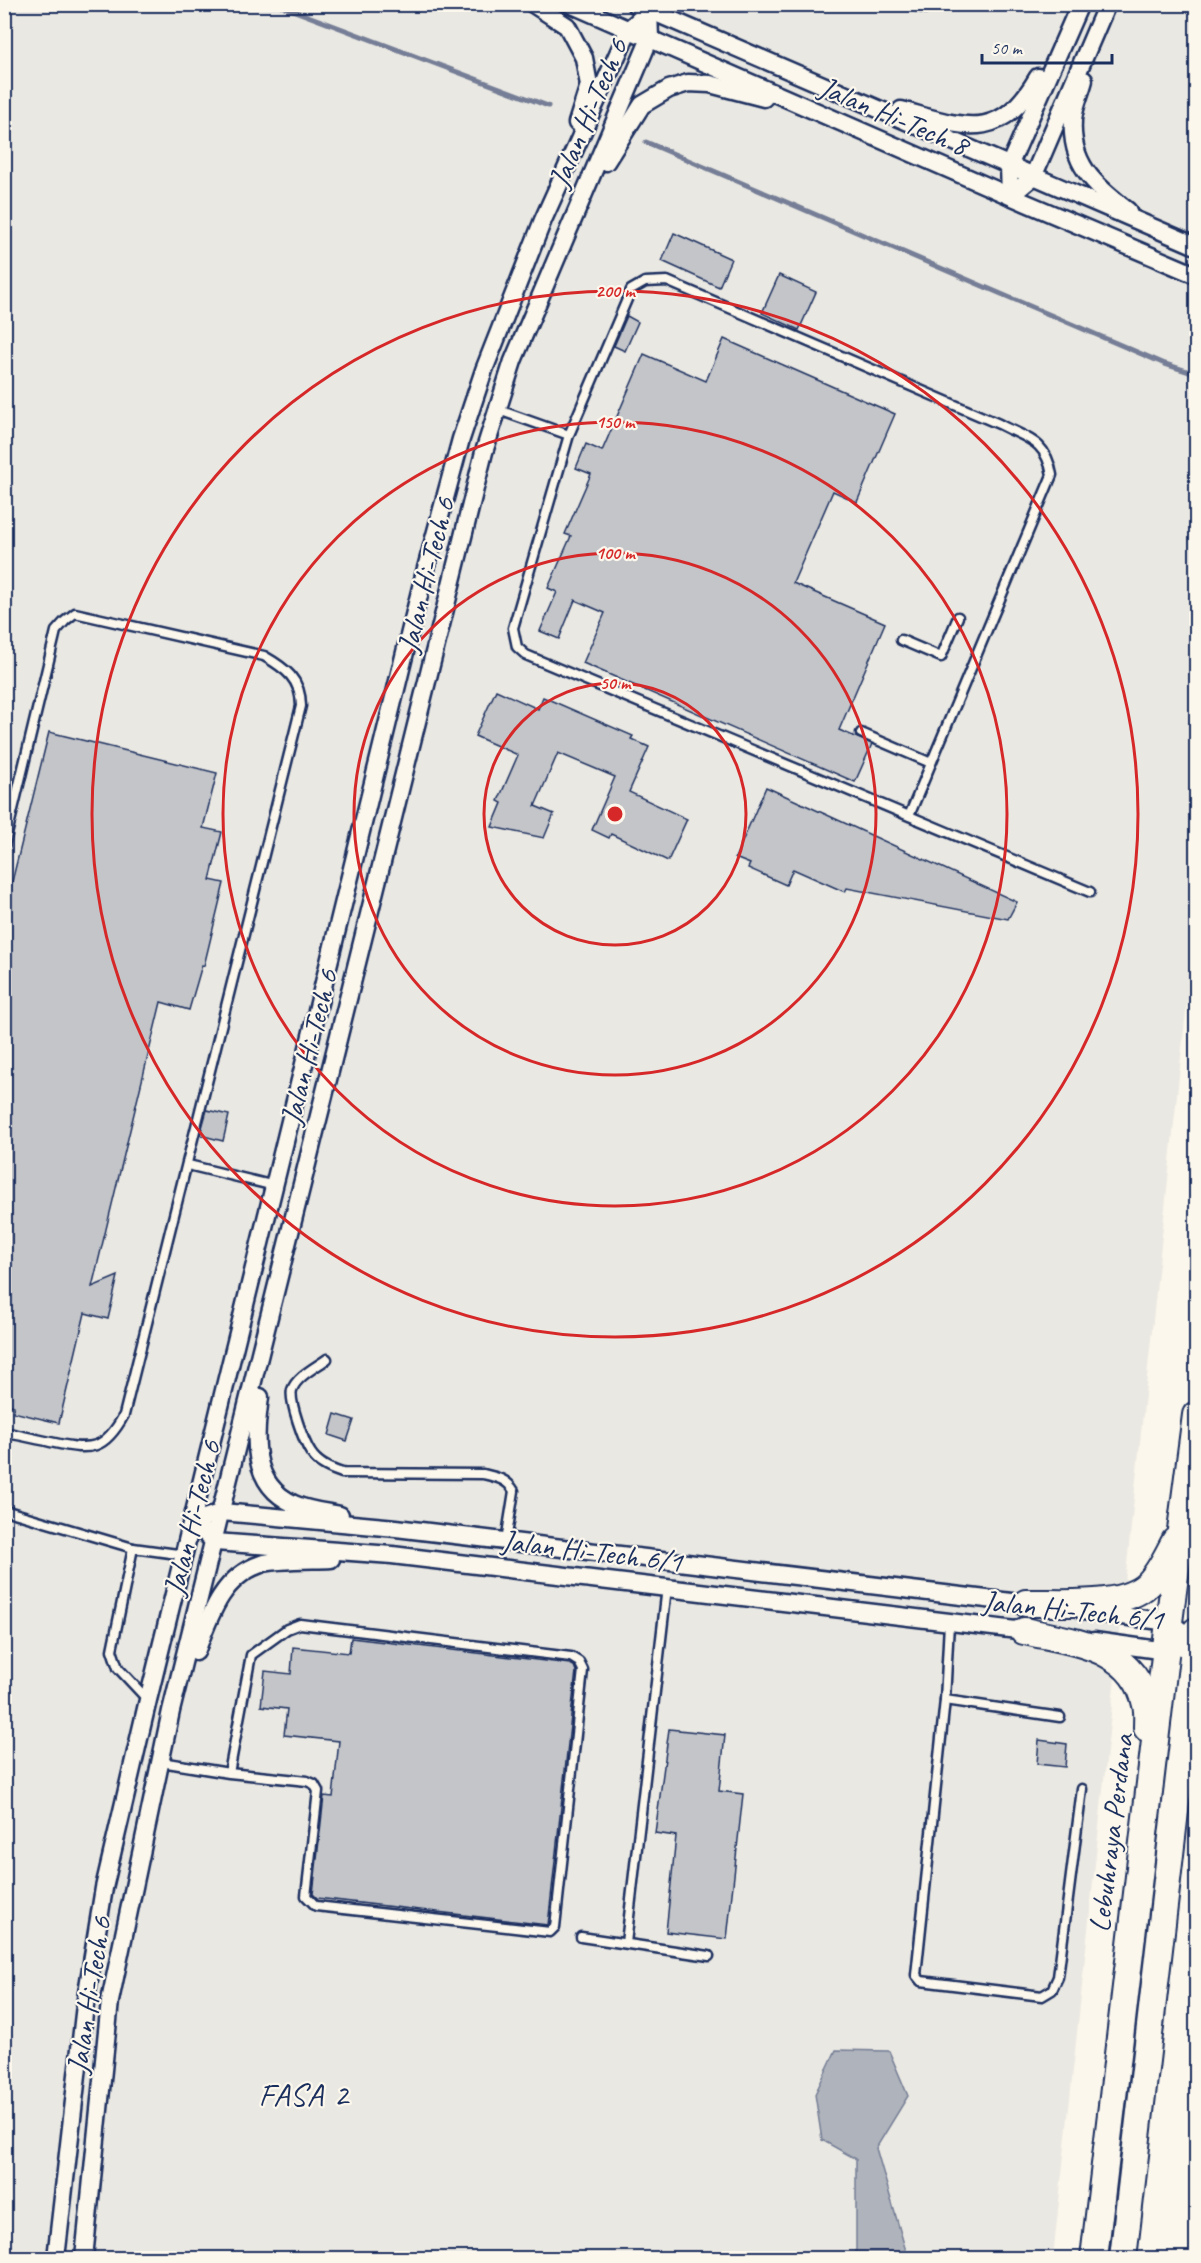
<svg xmlns="http://www.w3.org/2000/svg" width="1201" height="2263" font-family="Caveat,sans-serif">
<style>
.built{fill:#eae8e2}
.water{fill:#afb3bb;stroke:#747e96;stroke-width:1.5}
.lines{fill:none;stroke-linecap:round;stroke-linejoin:round}
.stream{stroke:#747e96;stroke-width:5}
.building{fill:#c3c5c9;stroke:#1b2f5e;stroke-width:1.5}
.service-casing{stroke:#1b2f5e;stroke-width:13}
.minor-casing{stroke:#1b2f5e;stroke-width:21}
.primary-casing{stroke:#1b2f5e;stroke-width:30}
.service{stroke:#fbf7ec;stroke-width:8}
.minor{stroke:#fbf7ec;stroke-width:16}
.primary{stroke:#fbf7ec;stroke-width:26}
.ring{fill:none;stroke:#d62828;stroke-width:3}
.labels{text-anchor:middle;stroke-width:4.5;stroke-linejoin:round;paint-order:stroke}
.street-label{font-size:30px;fill:#1b2f5e;stroke:#fbf7ec}
.neighbourhood-label{font-size:32px;letter-spacing:1.5px;fill:#1b2f5e;stroke:#fbf7ec}
.centre{fill:#d62828;stroke:#fbf7ec;stroke-width:3}
.ring-label{font-size:18px;text-anchor:middle;font-weight:bold;fill:#d62828;stroke:#fbf7ec;stroke-width:4.5;stroke-linejoin:round;paint-order:stroke}
</style>
<rect width="100%" height="100%" fill="#fbf7ec"/>
<filter id="ink" filterUnits="userSpaceOnUse"><feTurbulence type="fractalNoise" baseFrequency=".0167" numOctaves="2"/><feDisplacementMap in="SourceGraphic" scale="12" xChannelSelector="R" yChannelSelector="G"/><feConvolveMatrix kernelMatrix="1 2 1 2 8 2 1 2 1" color-interpolation-filters="sRGB"/></filter>
<g filter="url(#ink)">
<path class="built" d="M5,5H1196V946L1186,1011L1053,2258H5Z"/>
<path class="water" d="M836,2050L889,2051L908,2096L876,2148L908,2258H856V2159L822,2140L815,2094Z"/>
<g class="lines">
<g class="stream">
<path d="M276,4L548,106"/>
<path d="M646,142L1165,364L1196,374"/>
</g>
</g>
<g class="building">
<path d="M674,233L731,259L719,287L662,261Z"/>
<path d="M779,275L816,292L799,330L762,313Z"/>
<path d="M627,316L638,322L625,351L614,346Z"/>
<path d="M724,339L895,414L857,502L833,491L793,583L885,623L839,730L872,744L855,782L583,663L605,613L575,600L559,639L540,631L557,592L548,588L571,536L565,534L591,474L576,468L586,444L602,451L644,354L706,381Z"/>
<path d="M496,690L538,709L543,697L633,736L631,739L649,747L629,792L687,819L668,861L611,834L609,838L592,830L615,777L558,753L535,806L554,814L544,838L492,827L502,803L498,801L518,755L475,736Z"/>
<path d="M49,732L217,773L203,828L222,832L210,880L224,883L204,966L202,965L189,1010L161,1002L92,1287L118,1276L108,1319L85,1313L59,1423L13,1412L14,1406L4,1403V914Z"/>
<path d="M766,787L1017,902L1008,919L847,888L845,892L793,869L786,885L748,868L750,864L735,858Z"/>
<path d="M207,1110L229,1115L223,1141L200,1135Z"/>
<path d="M335,1414L354,1420L347,1441L329,1435Z"/>
<path d="M351,1638L570,1664L574,1666L576,1671L548,1925L317,1898L313,1894L324,1796L333,1797L339,1741L284,1735L287,1709L261,1706L265,1671L291,1674L293,1647L349,1653Z"/>
<path d="M669,1729L725,1735L719,1791L743,1794L727,1939L666,1932L676,1836L655,1833Z"/>
<path d="M1039,1740L1067,1744L1065,1767L1037,1764Z"/>
</g>
<g class="lines">
<defs>
<g id="service">
<path d="M907,4L925,8L934,4"/>
<path d="M496,409L569,435"/>
<path d="M901,640L941,657L958,617"/>
<path d="M861,733L931,763"/>
<path d="M909,816L1052,475C1046,440 1028,439 999,424L667,281L645,282L631,290L569,435L513,628L517,647L526,655L1090,892"/>
<path d="M4,847L56,631L65,621L75,613L264,656C285,668 301,679 301,706L124,1415C105,1450 91,1451 55,1443C38,1439 21,1436 4,1432"/>
<path d="M188,1165L275,1186"/>
<path d="M327,1359C316,1367 296,1377 292,1390C289,1401 304,1443 311,1453C318,1464 330,1469 342,1473L483,1474C496,1477 507,1479 514,1491L506,1541"/>
<path d="M4,1510L133,1548"/>
<path d="M949,1623L945,1700L916,1975L921,1981L1042,1996L1052,1990L1058,1977L1082,1789"/>
<path d="M148,1700L118,1668L112,1650L133,1548L185,1555"/>
<path d="M945,1700L1060,1717"/>
<path d="M161,1762L229,1773L307,1781L314,1784L318,1791L306,1896L316,1906L550,1932L555,1927L583,1670L579,1662L571,1657L300,1624L287,1629L251,1655L229,1773"/>
<path d="M581,1937L709,1956"/>
<path d="M626,1943L667,1587"/>
</g>
<g id="minor">
<path d="M533,4L567,26L584,58L589,85L577,123"/>
<path d="M570,4L1010,196L1196,275"/>
<path d="M635,4L1196,246"/>
<path d="M1080,4L1009,166L1010,196L1033,177L1107,4"/>
<path d="M1084,80C1081,92 1074,107 1073,120C1070,166 1096,185 1128,211"/>
<path d="M901,110C964,127 999,144 1038,77"/>
<path d="M606,162L642,105L669,89L688,83L710,84L764,98"/>
<path d="M260,1397C255,1436 249,1484 294,1504C307,1510 325,1512 340,1515"/>
<path d="M192,1522L215,1542L392,1555L1033,1632"/>
<path d="M192,1522L222,1512L396,1528L1036,1605"/>
<path d="M1083,1611L1169,1622L1195,1641"/>
<path d="M1094,1641L1166,1651L1195,1641"/>
<path d="M196,1652C209,1618 221,1577 261,1564C274,1559 314,1560 331,1559"/>
<path d="M56,2258L85,2005L104,1888L148,1700L422,583L461,439L484,370L543,220L629,29L649,11"/>
<path d="M84,2258L110,2001L171,1711L484,452L513,361L650,38L649,11"/>
</g>
<g id="primary">
<path d="M1026,1603C1060,1602 1123,1609 1148,1584C1160,1572 1167,1556 1175,1541"/>
<path d="M1024,1631C1072,1642 1134,1646 1146,1705C1148,1712 1147,1721 1147,1728"/>
<path d="M1094,2258L1169,1622L1196,1415"/>
<path d="M1123,2258L1196,1631"/>
</g>
</defs>
<use href="#service" class="service-casing"/>
<use href="#minor" class="minor-casing"/>
<use href="#primary" class="primary-casing"/>
<use href="#service" class="service"/>
<use href="#minor" class="minor"/>
<use href="#primary" class="primary"/>
</g>
</g>
<g class="ring">
<circle cx="615" cy="814" r="131"/>
<circle cx="615" cy="814" r="261"/>
<circle cx="615" cy="814" r="392"/>
<circle cx="615" cy="814" r="523"/>
</g>
<g class="labels">
<g class="street-label">
<text transform="translate(588 113) rotate(-67)" y="10">Jalan Hi-Tech 6</text>
<text transform="translate(894 116) rotate(23)" y="10">Jalan Hi-Tech 8</text>
<text transform="translate(426 575) rotate(-76)" y="10">Jalan Hi-Tech 6</text>
<text transform="translate(309 1047) rotate(-76)" y="10">Jalan Hi-Tech 6</text>
<text transform="translate(192 1518) rotate(-76)" y="10">Jalan Hi-Tech 6</text>
<text transform="translate(592 1551) rotate(7)" y="10">Jalan Hi-Tech 6/1</text>
<text transform="translate(1073 1610) rotate(6)" y="10">Jalan Hi-Tech 6/1</text>
<text transform="translate(1111 1833) rotate(-83)" y="10">Lebuhraya Perdana</text>
<text transform="translate(89 1995) rotate(-81)" y="10">Jalan Hi-Tech 6</text>
</g>
<g class="neighbourhood-label">
<text x="304" y="2105">FASA 2</text>
</g>
</g>
<circle cx="615" cy="814" r="9" class="centre"/>
<g class="ring-label">
<text x="615" y="297">200 m</text>
<text x="615" y="428">150 m</text>
<text x="615" y="559">100 m</text>
<text x="615" y="689">50 m</text>
</g>
<rect width="1201" height="2263" fill="none" stroke="#fbf7ec" stroke-width="24"/>
<rect x="12" y="12" width="1177" height="2239" fill="none" stroke="#1b2f5e" stroke-width="2" filter="url(#ink)"/>
<path d="M982 54v9h130v-9" fill="none" stroke="#1b2f5e" stroke-width="3"/>
<text x="991" y="54" font-size="18" fill="#1b2f5e" stroke="#fbf7ec" stroke-width="4.5" paint-order="stroke">50 m</text>
</svg>
